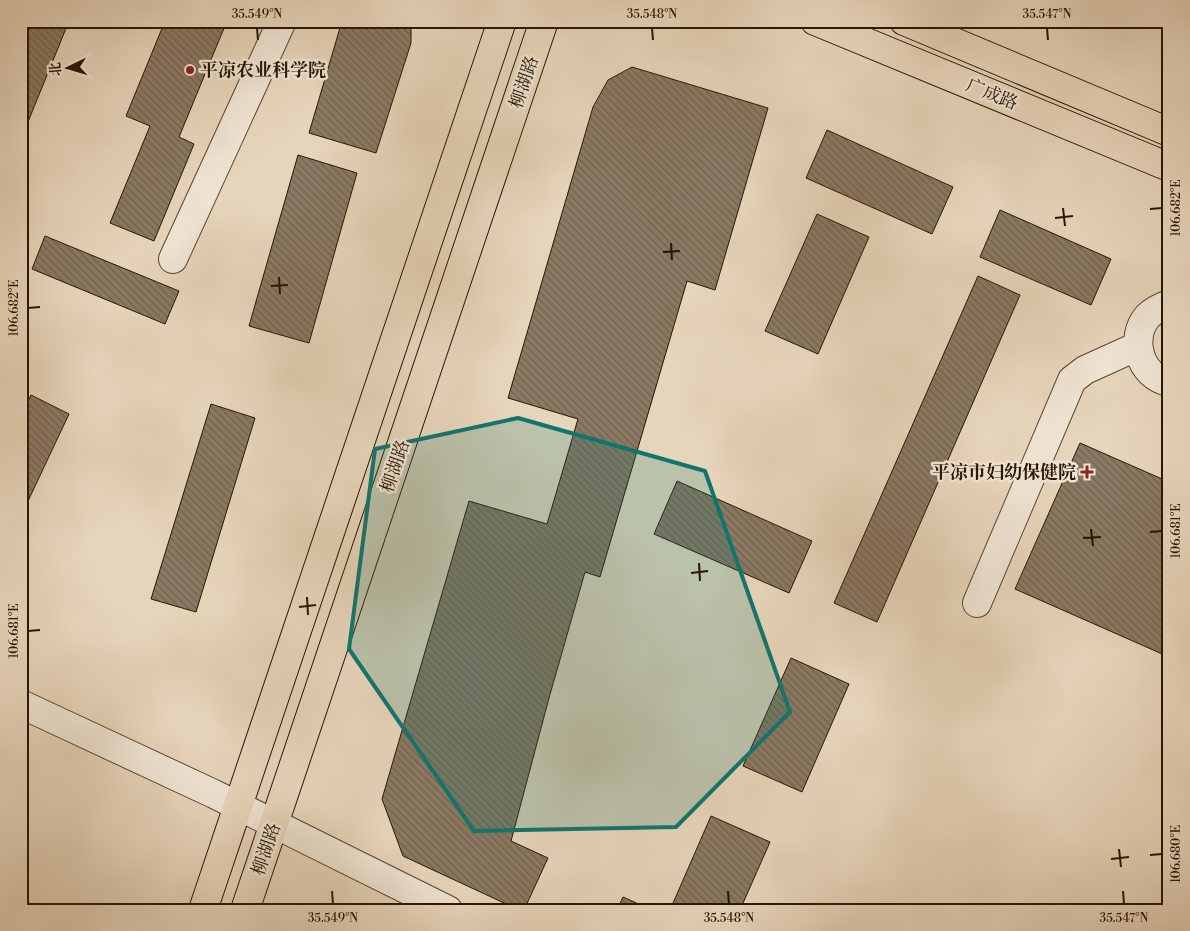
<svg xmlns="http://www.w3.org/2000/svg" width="1190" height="931" font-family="'Libre Bodoni','Noto Serif SC',serif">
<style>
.building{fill:url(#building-back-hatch);stroke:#271603}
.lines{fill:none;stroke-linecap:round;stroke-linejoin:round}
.minor-casing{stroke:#574631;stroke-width:30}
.major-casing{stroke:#271603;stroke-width:30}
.minor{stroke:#efe4d3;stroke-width:28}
.major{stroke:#e7d5bb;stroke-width:28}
.marked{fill:#0f766e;fill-opacity:0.2;stroke:#0f766e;stroke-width:4;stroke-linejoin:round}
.ticks{fill:none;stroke:#271603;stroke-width:2}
.poi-dot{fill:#8f2418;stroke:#efe4d3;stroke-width:2}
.labels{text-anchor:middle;stroke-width:5;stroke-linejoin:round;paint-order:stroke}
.poi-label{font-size:18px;font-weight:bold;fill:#271603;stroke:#efe4d3;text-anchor:start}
.street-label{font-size:18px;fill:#271603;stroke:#efe4d3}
.neatline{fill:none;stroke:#271603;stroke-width:2}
.ticks-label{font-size:12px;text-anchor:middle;fill:#271603}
</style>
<defs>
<pattern id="building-back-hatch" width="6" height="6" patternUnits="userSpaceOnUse" patternTransform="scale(1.25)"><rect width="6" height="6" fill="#8b7963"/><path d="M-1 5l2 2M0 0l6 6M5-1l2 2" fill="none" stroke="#72624f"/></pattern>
</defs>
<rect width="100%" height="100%" fill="#e7d5bb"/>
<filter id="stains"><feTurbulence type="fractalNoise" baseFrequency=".004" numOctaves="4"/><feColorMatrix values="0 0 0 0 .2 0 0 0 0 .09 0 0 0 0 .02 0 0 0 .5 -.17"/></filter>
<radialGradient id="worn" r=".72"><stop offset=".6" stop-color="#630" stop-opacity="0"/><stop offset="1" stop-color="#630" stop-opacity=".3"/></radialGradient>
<g class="building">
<path d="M21,21H69L21,139Z"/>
<path d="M165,21H227L179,137L194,144L154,241L110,223L150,126L126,116Z"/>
<path d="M342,21H411V43L376,153L309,133Z"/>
<path d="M632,67L768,108L715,290L687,281L600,577L585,572L549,698L511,841L548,858L524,910H519L403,856L382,799L469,501L547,524L578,419L508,398L593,107L608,80Z"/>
<path d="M827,130L953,187L932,234L806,178Z"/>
<path d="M298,155L357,173L309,343L249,326Z"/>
<path d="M1000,210L1111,259L1091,305L980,257Z"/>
<path d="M817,214L869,237L818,354L765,331Z"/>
<path d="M45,236L179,291L165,324L32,269Z"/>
<path d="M978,276L1020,295L877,622L834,603Z"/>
<path d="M31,395L69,414L21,516V416Z"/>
<path d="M211,404L255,418L196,612L151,599Z"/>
<path d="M1080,443L1169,482V657L1015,589Z"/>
<path d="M677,481L812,541L789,593L654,534Z"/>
<path d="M791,658L849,684L802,792L743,766Z"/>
<path d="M711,816L770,842L740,910H670Z"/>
<path d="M623,897L652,910H617Z"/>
</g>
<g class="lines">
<defs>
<g id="minor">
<path d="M173,259L282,21"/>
<path d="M1169,304C1161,307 1154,310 1148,316C1129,337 1139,376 1169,382"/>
<path d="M977,603L1072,380L1085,370L1138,346"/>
<path d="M21,704L214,794L448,910"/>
</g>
<g id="major">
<path d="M815,21L1169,167"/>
<path d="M904,21L1169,132"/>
<path d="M203,910L502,21"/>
<path d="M245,910L544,21"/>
</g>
</defs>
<use href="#minor" class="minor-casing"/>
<use href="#major" class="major-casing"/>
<use href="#minor" class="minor"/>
<use href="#major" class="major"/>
</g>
<path class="marked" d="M518,418L705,471L790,712L676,827L474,831L349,649L375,449Z"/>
<path class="ticks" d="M257,28L258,40M652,28L653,40M1047,28L1048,40M1063,208L1065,226M1150,209L1162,208M1055,218L1073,216M671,243L672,260M663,252L680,251M279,277L280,294M271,286L288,285M28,308L40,307M1091,529L1093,546M1150,532L1162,531M1083,538L1101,537M699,563L700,581M691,573L708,571M307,597L308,615M299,607L316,605M28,631L40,630M1119,849L1121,867M1150,855L1162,854M1111,859L1129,857M332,891L333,904M728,891L729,904M1123,891L1124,904"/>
<g class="poi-dot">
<circle cx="190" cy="70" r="5"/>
<path d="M1084.5 464.5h5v5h5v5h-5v5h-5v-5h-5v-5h5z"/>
</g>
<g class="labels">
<g class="poi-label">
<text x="200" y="76">平凉农业科学院</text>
<text x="1076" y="478" text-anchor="end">平凉市妇幼保健院</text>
</g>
<g class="street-label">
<text transform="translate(524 82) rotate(-71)" y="6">柳湖路</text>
<text transform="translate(992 94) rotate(22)" y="6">广成路</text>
<text transform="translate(395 466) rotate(-71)" y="6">柳湖路</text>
<text transform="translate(266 849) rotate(-71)" y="6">柳湖路</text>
</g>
</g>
<rect width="1190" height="931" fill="none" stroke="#e7d5bb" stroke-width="55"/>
<g transform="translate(68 68) rotate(265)" stroke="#efe4d3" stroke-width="4" paint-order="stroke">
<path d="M0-4L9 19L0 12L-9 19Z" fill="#271603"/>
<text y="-8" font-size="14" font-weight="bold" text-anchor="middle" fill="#271603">北</text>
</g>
<rect x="28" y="28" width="1134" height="876" class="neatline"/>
<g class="ticks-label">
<text x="257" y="18">35.549°N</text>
<text x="652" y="18">35.548°N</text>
<text x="1047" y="18">35.547°N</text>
<text transform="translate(1176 208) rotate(-90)" y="4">106.682°E</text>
<text transform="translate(14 308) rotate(-90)" y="4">106.682°E</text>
<text transform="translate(1176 531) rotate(-90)" y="4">106.681°E</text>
<text transform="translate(14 631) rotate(-90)" y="4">106.681°E</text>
<text transform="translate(1176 854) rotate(-90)" y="4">106.680°E</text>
<text x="333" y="922">35.549°N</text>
<text x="729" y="922">35.548°N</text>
<text x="1124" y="922">35.547°N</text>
</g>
<rect width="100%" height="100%" filter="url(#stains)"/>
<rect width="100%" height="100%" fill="url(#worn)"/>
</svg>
